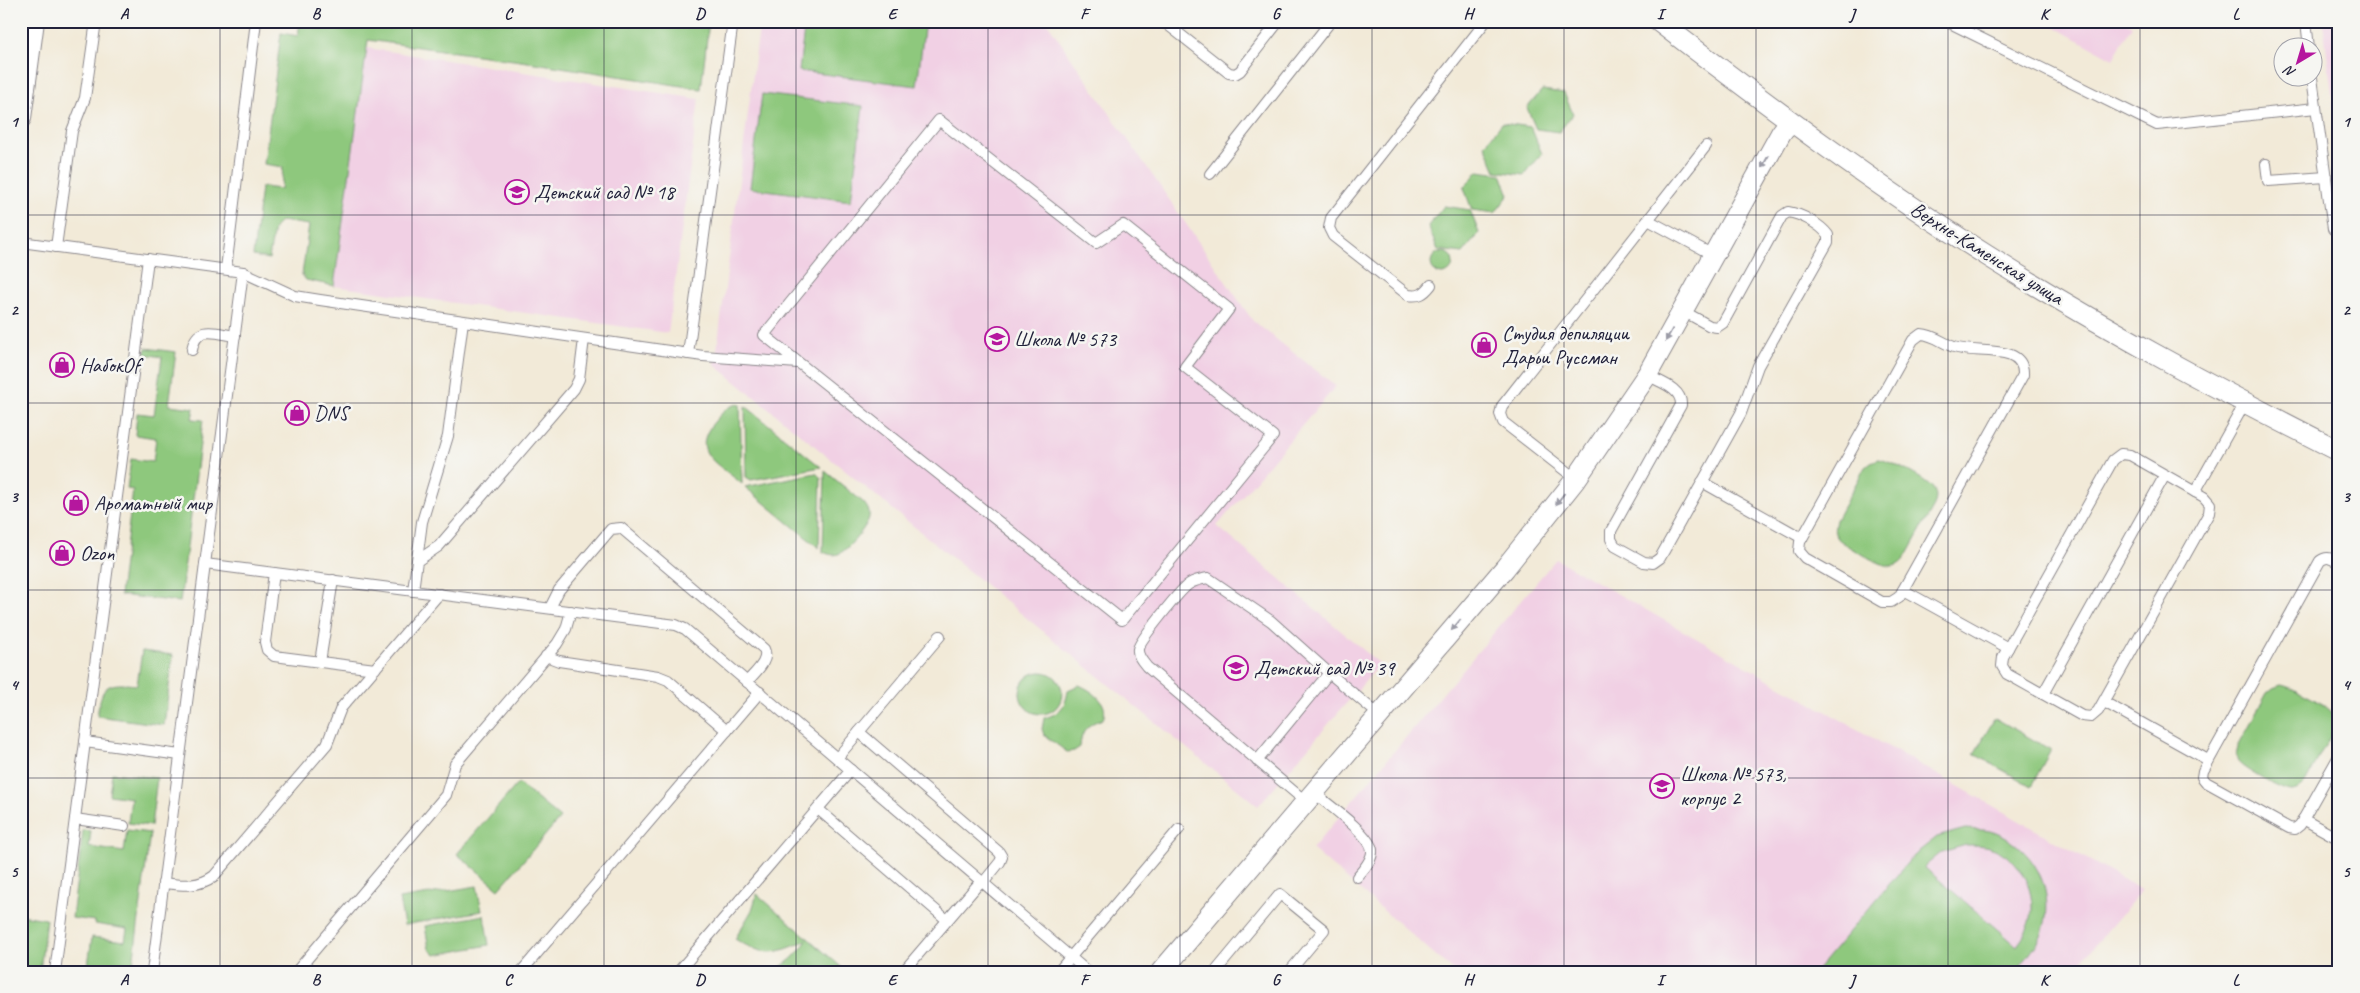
<svg xmlns="http://www.w3.org/2000/svg" width="2360" height="993" font-family="Caveat,sans-serif">
<style>
.built{fill:#f1d0e4}
.green{fill:#8ec87d;stroke:#58755c;fill-rule:evenodd}
.lines{fill:none;stroke-linecap:round;stroke-linejoin:round}
.service-casing{stroke:#8a868a;stroke-width:12}
.minor-casing{stroke:#8a868a;stroke-width:22}
.service{stroke:#fff;stroke-width:10}
.minor{stroke:#fff;stroke-width:20}
.oneway{fill:#9c9ca7}
.grid{fill:none;stroke:#22223b;stroke-width:1;stroke-opacity:0.55}
.labels{text-anchor:middle;stroke-width:5;stroke-linejoin:round;paint-order:stroke}
.poi-label{font-size:21px;fill:#22223b;stroke:#f6f6f2;text-anchor:start}
.street-label{font-size:21px;fill:#22223b;stroke:#f6f6f2}
.neatline{fill:none;stroke:#22223b;stroke-width:2}
.grid-label{font-size:16px;text-anchor:middle;font-weight:bold;fill:#22223b}
</style>
<rect width="100%" height="100%" fill="#f6f6f2"/>
<filter id="ink" filterUnits="userSpaceOnUse"><feTurbulence type="fractalNoise" baseFrequency=".02" numOctaves="2"/><feDisplacementMap in="SourceGraphic" scale="10" xChannelSelector="R" yChannelSelector="G"/><feConvolveMatrix kernelMatrix="1 2 1 2 8 2 1 2 1" color-interpolation-filters="sRGB"/></filter>
<filter id="wash" filterUnits="userSpaceOnUse"><feTurbulence type="fractalNoise" baseFrequency=".0096" numOctaves="4" result="noise"/><feDisplacementMap in="SourceGraphic" scale="20" xChannelSelector="R" yChannelSelector="G"/><feGaussianBlur stdDeviation="1.12" result="paint"/><feColorMatrix in="noise" values="0 0 0 0 0 0 0 0 0 0 0 0 0 0 0 0 0 1.4 0 .05"/><feComposite in="paint" operator="in"/></filter>
<g filter="url(#wash)">
<rect width="100%" height="100%" fill="#f2ead8"/>
<g class="built">
<path d="M760,21H1046L1253,321L1336,386L1217,526L1380,664L1258,806L715,365Z"/>
<path d="M2044,21H2124L2132,26L2113,59Z"/>
<path d="M2323,21H2339V151Z"/>
<path d="M367,48L699,99L668,333L334,286Z"/>
<path d="M1556,559L2142,890L2072,972H1455L1312,849Z"/>
</g>
<g class="green">
<path d="M300,21H709L701,89L535,63L368,40L334,286L306,280L302,275L309,225L281,221L274,228L269,259L253,256L261,187L281,189L283,167L264,164L281,33L298,36Z"/>
<path d="M805,21H925L917,86L799,71Z"/>
<path d="M1542,90L1564,93L1573,114L1559,132L1536,129L1527,108Z"/>
<path d="M762,94L863,106L851,201L750,188Z"/>
<path d="M1502,123L1531,127L1542,154L1524,175L1496,171L1485,145Z"/>
<path d="M1478,171L1501,174L1509,195L1495,213L1472,210L1464,188Z"/>
<path d="M1444,206L1470,210L1479,233L1463,253L1438,250L1428,226Z"/>
<circle cx="1442" cy="263" r="11"/>
<path d="M146,348L176,352L169,405L194,408L192,419L203,420L180,602L120,595L133,490L127,489L131,459L153,462L156,438L135,435L137,413L154,415L162,357L145,354Z"/>
<path d="M740,404L742,484C718,463 688,453 715,421C723,412 728,405 740,404Z"/>
<path d="M745,406L748,408L821,467L751,480L746,477Z"/>
<path d="M1879,459C1890,461 1929,480 1934,490C1937,496 1936,500 1934,506L1905,558C1901,563 1897,566 1891,566C1883,567 1840,544 1836,536C1833,530 1835,525 1836,520L1865,467L1871,462Z"/>
<path d="M825,471L864,503C867,507 870,511 869,517C868,526 846,552 838,554C833,556 828,554 823,552Z"/>
<path d="M816,473L821,478L819,548L745,487Z"/>
<path d="M142,651L173,655L164,725L97,716C102,684 106,682 137,685Z"/>
<circle cx="1041" cy="693" r="21"/>
<path d="M1079,685C1093,691 1110,703 1103,719C1088,723 1081,731 1080,747L1074,751L1067,752L1044,735L1042,729L1044,718C1060,714 1066,706 1068,690Z"/>
<path d="M2281,685C2292,687 2329,705 2334,715C2337,720 2336,725 2334,730L2305,783C2301,787 2297,791 2291,791C2282,791 2243,769 2238,762C2235,756 2237,751 2238,746L2267,693L2273,688Z"/>
<path d="M1995,718L2051,750L2031,786L1974,754Z"/>
<path d="M112,773L157,778L151,826L128,823L131,798L109,795Z"/>
<path d="M518,783L560,818L499,889L457,854Z"/>
<path d="M1965,829C1975,830 1987,829 1996,833C2033,848 2055,888 2044,927C2040,943 2026,959 2015,972H1815L1914,855L1937,837ZM1966,845C1973,845 1982,845 1989,847C2020,856 2040,895 2029,925C2026,932 2021,939 2017,946L1924,867L1942,852Z"/>
<path d="M83,830L91,831L89,847L124,852L127,830L150,833L132,972H87L92,937L125,941L127,929L95,924V921L72,918Z"/>
<path d="M477,886L482,911L404,925L399,899Z"/>
<path d="M757,894L847,972H771C787,964 798,955 807,940C777,954 766,958 735,939L752,910Z"/>
<path d="M21,915L46,919L40,972H21Z"/>
<path d="M484,915L489,945L435,955L429,949L425,926Z"/>
</g>
</g>
<g filter="url(#ink)">
<g class="lines">
<defs>
<g id="service">
<path d="M1163,21L1229,73L1235,74L1240,71L1279,21"/>
<path d="M1946,21L2157,125L2316,108"/>
<path d="M2306,21L2309,48"/>
<path d="M2312,78L2333,229"/>
<path d="M939,120L1096,243L1123,225L1229,309L1185,367L1273,436L1122,620L764,335Z"/>
<path d="M2266,164L2268,181L2326,177"/>
<path d="M1210,174L1331,21"/>
<path d="M1648,220L1713,255"/>
<path d="M21,242L243,272L295,296L320,300L703,356L798,363"/>
<path d="M56,247L72,131L85,98L96,21"/>
<path d="M226,269L256,21"/>
<path d="M1431,285C1424,294 1419,297 1408,295L1333,236L1329,228L1331,218L1486,21"/>
<path d="M1921,334C1935,335 1942,343 1954,347C1974,355 2025,342 2023,375L1899,597L1891,602H1882L1805,558L1799,551L1800,542L1913,340Z"/>
<path d="M192,350C196,324 216,333 235,336"/>
<path d="M688,354L733,21"/>
<path d="M1647,375C1659,382 1682,388 1681,405L1611,531V539L1615,546L1644,562L1653,563L1660,558L1741,413L1758,366L1828,242V235C1820,224 1801,214 1788,212L1782,216L1723,323L1717,327L1710,326L1683,311"/>
<path d="M2121,454L2130,455L2204,497L2210,504L2209,513L2098,711L2091,717L2082,716L2007,674L2002,666L2003,657L2113,460Z"/>
<path d="M1576,479L1503,422L1500,414L1502,406L1706,146"/>
<path d="M1702,482L1802,538"/>
<path d="M2195,492L2245,403"/>
<path d="M417,561L439,546L574,389L579,379L584,339"/>
<path d="M2339,563C2331,558 2327,556 2320,561L2203,771L2202,777L2206,782L2289,828L2295,829L2300,825L2339,756"/>
<path d="M205,564L676,625L685,629L1088,972"/>
<path d="M274,573L265,642L267,650L274,656L375,669"/>
<path d="M1903,590L2008,648"/>
<path d="M413,591L422,522L448,436L463,321"/>
<path d="M550,608L559,590L611,529L621,528L764,649C770,661 754,673 747,682"/>
<path d="M546,656L559,661L658,676L668,680L727,731"/>
<path d="M320,662L333,580"/>
<path d="M1329,673L1379,715"/>
<path d="M2043,694L2165,475"/>
<path d="M2104,702L2208,760"/>
<path d="M859,732L999,852L1002,857L1000,862L983,883"/>
<path d="M85,742L180,755"/>
<path d="M837,758L940,636"/>
<path d="M1257,761L1329,673L1271,621L1208,578C1201,579 1195,580 1189,584C1181,589 1139,641 1138,649C1137,656 1143,662 1147,667L1305,801"/>
<path d="M1313,792C1326,803 1370,834 1372,850C1373,860 1363,870 1357,877"/>
<path d="M818,809L947,920"/>
<path d="M75,819L124,826"/>
<path d="M2303,819L2339,839"/>
<path d="M163,883C183,885 197,888 214,876L327,744L341,708L439,594"/>
<path d="M55,972L148,259"/>
<path d="M152,972L243,272"/>
<path d="M296,972L446,795L455,764L557,644L566,629L571,611"/>
<path d="M521,972L760,692"/>
<path d="M678,972L851,770"/>
<path d="M903,972L981,881"/>
<path d="M1058,972L1179,829"/>
<path d="M1215,972L1280,894L1324,930L1289,972"/>
</g>
<g id="minor">
<path d="M1658,21C1766,104 1876,186 1991,258C2104,329 2221,391 2339,451"/>
<path d="M21,118L34,21"/>
<path d="M1161,972L1505,568L1576,479L1647,375L1781,133L1790,121"/>
</g>
</defs>
<use href="#service" class="service-casing"/>
<use href="#minor" class="minor-casing"/>
<use href="#service" class="service"/>
<use href="#minor" class="minor"/>
</g>
<defs><path id="oneway-solid" d="M-6-.8H1V-3.2L6.5 0L1 3.2V.8H-6Z" transform="scale(1.25)"/></defs>
<g class="oneway">
<use href="#oneway-solid" transform="translate(1765 162) rotate(119)"/>
<use href="#oneway-solid" transform="translate(1669 335) rotate(119)"/>
<use href="#oneway-solid" transform="translate(1560 499) rotate(127)"/>
<use href="#oneway-solid" transform="translate(1456 625) rotate(130)"/>
</g>
</g>
<path class="grid" d="M220,21V972M412,21V972M604,21V972M796,21V972M988,21V972M1180,21V972M1372,21V972M1564,21V972M1756,21V972M1948,21V972M2140,21V972M21,215H2339M21,403H2339M21,590H2339M21,778H2339"/>
<defs>
<symbol id="school-ring" viewBox="-11 -11 22 22"><circle r="9.5" fill="#f6f6f2" stroke="#b5179e" stroke-width="1.5"/><path d="M0-5L7-2L0 1L-7-2ZM-4 1L0 2.5L4 1V4Q0 6-4 4Z" fill="#b5179e"/></symbol>
<symbol id="shop-ring" viewBox="-11 -11 22 22"><circle r="9.5" fill="#f6f6f2" stroke="#b5179e" stroke-width="1.5"/><path d="M-5-2.5h2.3a2.7 3.5 0 0 1 5.4 0H5L5.5 6h-11ZM-1.5-2.5h3a1.5 2.3 0 0 0-3 0Z" fill="#b5179e"/></symbol>
</defs>
<g fill-rule="evenodd">
<use href="#school-ring" x="503" y="178" width="28" height="28"/>
<use href="#school-ring" x="983" y="325" width="28" height="28"/>
<use href="#shop-ring" x="1470" y="331" width="28" height="28"/>
<use href="#shop-ring" x="48" y="351" width="28" height="28"/>
<use href="#shop-ring" x="283" y="399" width="28" height="28"/>
<use href="#shop-ring" x="62" y="489" width="28" height="28"/>
<use href="#shop-ring" x="48" y="539" width="28" height="28"/>
<use href="#school-ring" x="1222" y="654" width="28" height="28"/>
<use href="#school-ring" x="1648" y="772" width="28" height="28"/>
</g>
<g class="labels">
<g class="poi-label">
<text x="534" y="199">Детский сад № 18</text>
<text x="1502" y="340">Студия депиляции<tspan x="1502" dy="24">Дарьи Руссман</tspan></text>
<text x="1014" y="346">Школа № 573</text>
<text x="80" y="372">НабокOf</text>
<text x="314" y="420">DNS</text>
<text x="94" y="510">Ароматный мир</text>
<text x="80" y="560">Ozon</text>
<text x="1254" y="675">Детский сад № 39</text>
<text x="1680" y="781">Школа № 573,<tspan x="1680" dy="24">корпус 2</tspan></text>
</g>
<g class="street-label">
<text transform="translate(1987 253) rotate(32)" y="7">Верхне-Каменская улица</text>
</g>
</g>
<rect width="2360" height="993" fill="none" stroke="#f6f6f2" stroke-width="55"/>
<g transform="translate(2298 62) rotate(218)"><circle r="24" fill="#f6f6f2" stroke="#a1a1a9"/>
<path d="M0-4L9 19L0 12L-9 19Z" fill="#b5179e"/>
<text y="-8" font-size="14" font-weight="bold" text-anchor="middle" fill="#22223b">N</text>
</g>
<rect x="28" y="28" width="2304" height="938" class="neatline"/>
<g class="grid-label">
<text x="124" y="19">A</text>
<text x="316" y="19">B</text>
<text x="508" y="19">C</text>
<text x="700" y="19">D</text>
<text x="892" y="19">E</text>
<text x="1084" y="19">F</text>
<text x="1276" y="19">G</text>
<text x="1468" y="19">H</text>
<text x="1660" y="19">I</text>
<text x="1852" y="19">J</text>
<text x="2044" y="19">K</text>
<text x="2236" y="19">L</text>
<text x="14" y="127">1</text>
<text x="2346" y="127">1</text>
<text x="14" y="315">2</text>
<text x="2346" y="315">2</text>
<text x="14" y="502">3</text>
<text x="2346" y="502">3</text>
<text x="14" y="690">4</text>
<text x="2346" y="690">4</text>
<text x="14" y="877">5</text>
<text x="2346" y="877">5</text>
<text x="124" y="985">A</text>
<text x="316" y="985">B</text>
<text x="508" y="985">C</text>
<text x="700" y="985">D</text>
<text x="892" y="985">E</text>
<text x="1084" y="985">F</text>
<text x="1276" y="985">G</text>
<text x="1468" y="985">H</text>
<text x="1660" y="985">I</text>
<text x="1852" y="985">J</text>
<text x="2044" y="985">K</text>
<text x="2236" y="985">L</text>
</g>
</svg>
